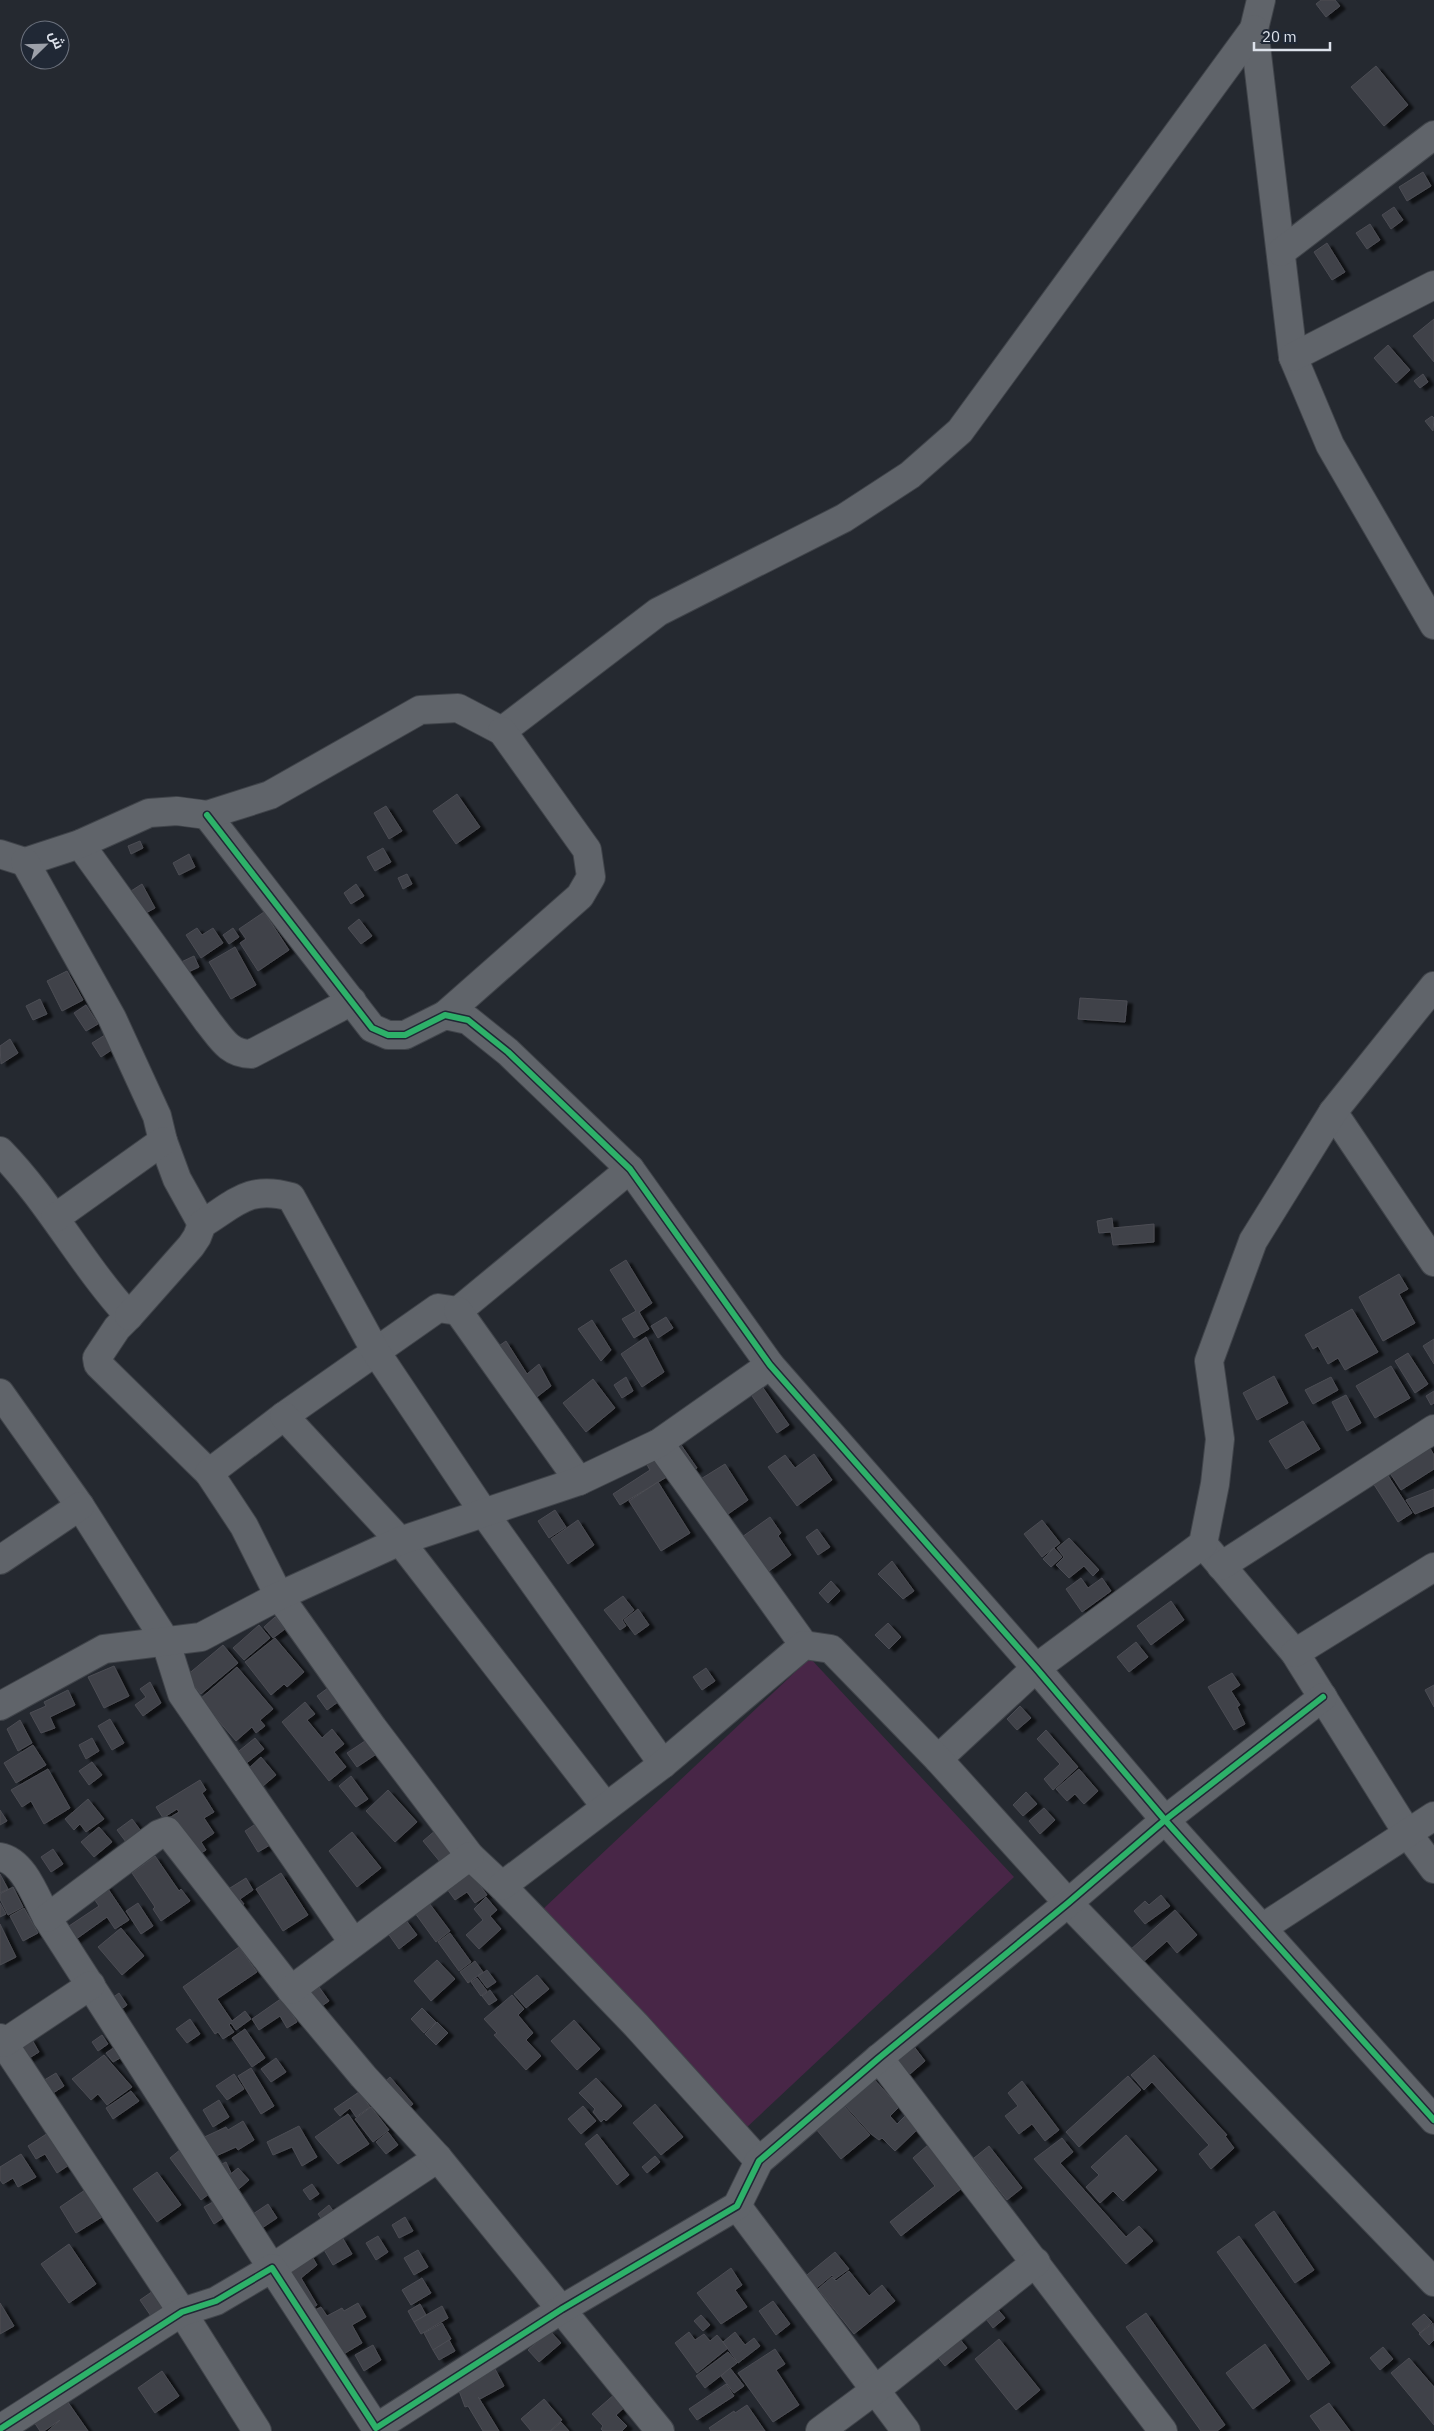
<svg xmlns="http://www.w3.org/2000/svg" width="1434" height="2431" font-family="'IBM Plex Sans',Cairo,sans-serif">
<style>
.green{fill:#482647}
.building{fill:#404249;stroke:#4c4d54;filter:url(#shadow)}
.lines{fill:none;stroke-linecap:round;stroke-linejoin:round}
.minor-casing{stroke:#40444a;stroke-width:30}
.minor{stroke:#60646a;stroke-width:28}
.cycleway-casing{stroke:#202835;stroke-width:9}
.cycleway{stroke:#2db169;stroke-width:6}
</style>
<defs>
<filter id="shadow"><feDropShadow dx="5.5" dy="3" stdDeviation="1" flood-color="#0009"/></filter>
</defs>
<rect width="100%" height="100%" fill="#252930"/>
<path class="green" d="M810,1658L1014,1877L745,2129L542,1910Z"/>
<g class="building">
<path d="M1321,0H1335L1340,6L1326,17L1316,4Z"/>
<path d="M1376,66L1408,105L1384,126L1351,87Z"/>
<path d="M1423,172L1431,186L1407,201L1399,187Z"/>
<path d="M1394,207L1403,220L1391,229L1382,215Z"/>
<path d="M1370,224L1380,240L1367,249L1356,233Z"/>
<path d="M1327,243L1345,272L1332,280L1314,252Z"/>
<path d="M1434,319V362L1413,336Z"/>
<path d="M1388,345L1410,370L1396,383L1374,358Z"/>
<path d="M1423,374L1428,382L1420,388L1414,381Z"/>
<path d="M1432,416L1434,418L1433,431L1425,421Z"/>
<path d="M457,794L480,827L456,844L433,811Z"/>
<path d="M386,806L402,831L389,839L374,813Z"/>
<path d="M140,841L143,848L131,854L128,846Z"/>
<path d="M383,848L391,862L375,871L367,857Z"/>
<path d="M189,854L195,867L179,875L173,863Z"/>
<path d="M407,874L412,884L403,889L398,878Z"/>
<path d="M142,884L155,908L144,914L131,891Z"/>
<path d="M356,884L364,896L351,904L344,893Z"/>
<path d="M264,912L289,950L258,971L240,943L246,939L239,929Z"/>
<path d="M359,919L372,936L361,944L348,928Z"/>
<path d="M197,928L202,935L213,928L223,943L201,958L186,935Z"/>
<path d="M233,928L239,937L229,944L223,935Z"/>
<path d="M235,947L256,985L231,999L209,962Z"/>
<path d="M194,956L199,967L182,975L177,964Z"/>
<path d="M67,971L83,1000L62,1011L47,981Z"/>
<path d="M1080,998L1127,1001L1125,1022L1078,1019Z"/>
<path d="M40,999L47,1014L33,1020L26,1006Z"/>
<path d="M86,1005L98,1024L86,1031L74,1013Z"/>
<path d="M105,1035L113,1049L101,1057L92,1043Z"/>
<path d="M10,1039L18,1053L1,1064L0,1046Z"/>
<path d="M1112,1218L1113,1228L1154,1224V1242L1113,1245L1111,1232L1099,1233L1097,1221Z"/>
<path d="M626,1260L652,1303L639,1312L649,1329L634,1338L622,1319L636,1311L610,1270Z"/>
<path d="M1399,1274L1408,1289L1399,1294L1415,1323L1383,1341L1359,1297Z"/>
<path d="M1352,1309L1378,1352L1345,1370L1338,1358L1328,1364L1318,1346L1313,1349L1305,1335Z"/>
<path d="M666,1317L673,1328L658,1338L651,1326Z"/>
<path d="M592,1320L611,1350L601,1361L578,1329Z"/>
<path d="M646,1337L664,1372L642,1387L621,1354Z"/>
<path d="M1434,1339V1364L1423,1346Z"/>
<path d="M506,1341L527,1374L539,1364L551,1386L529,1403L493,1350Z"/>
<path d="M1408,1353L1428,1384L1415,1393L1395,1361Z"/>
<path d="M1391,1366L1410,1398L1375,1418L1356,1386Z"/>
<path d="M1274,1376L1288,1403L1257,1420L1243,1393Z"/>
<path d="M626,1377L633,1391L622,1398L614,1385Z"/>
<path d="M1331,1377L1338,1390L1313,1404L1305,1390Z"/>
<path d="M593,1379L615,1408L586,1432L563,1403Z"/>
<path d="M761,1385L789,1425L777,1433L750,1393Z"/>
<path d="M1434,1391V1403L1431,1405L1426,1396Z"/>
<path d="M1346,1395L1361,1423L1347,1431L1332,1402Z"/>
<path d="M1303,1421L1320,1449L1286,1469L1269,1441Z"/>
<path d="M679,1442L697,1468L686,1476L668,1450Z"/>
<path d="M1428,1445L1434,1455V1469L1401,1490L1388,1470Z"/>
<path d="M814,1454L832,1480L797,1506L768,1467L785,1455L795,1468Z"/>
<path d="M657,1457L670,1475L620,1505L613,1494L650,1470L646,1463Z"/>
<path d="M725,1464L748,1500L721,1519L691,1485Z"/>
<path d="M1387,1474L1412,1513L1398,1522L1373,1483Z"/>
<path d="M658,1482L690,1533L661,1551L629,1501Z"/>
<path d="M1434,1489V1506L1415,1514L1406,1500Z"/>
<path d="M555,1510L566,1527L549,1538L538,1521Z"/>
<path d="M770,1517L781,1533L778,1536L791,1555L769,1571L742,1537Z"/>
<path d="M578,1520L594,1545L568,1564L551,1539Z"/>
<path d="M1042,1520L1060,1543L1042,1557L1024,1534Z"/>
<path d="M817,1529L830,1547L818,1555L806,1537Z"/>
<path d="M1069,1538L1099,1570L1093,1576L1084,1566L1069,1578L1056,1565L1064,1557L1057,1548Z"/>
<path d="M1054,1548L1062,1557L1051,1567L1043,1559Z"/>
<path d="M892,1561L914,1591L903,1599L878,1574Z"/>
<path d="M1081,1578L1088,1588L1102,1578L1111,1591L1082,1612L1066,1589Z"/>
<path d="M831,1581L840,1591L828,1603L819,1593Z"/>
<path d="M623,1596L634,1610L622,1620L626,1626L620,1630L604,1610Z"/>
<path d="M1171,1601L1184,1620L1151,1645L1137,1626Z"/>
<path d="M638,1609L649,1625L635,1635L624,1620Z"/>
<path d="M275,1617L285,1629L273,1638L264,1627Z"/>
<path d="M888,1623L901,1637L889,1649L875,1635Z"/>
<path d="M259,1625L270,1638L244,1660L233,1648Z"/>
<path d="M275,1638L304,1672L287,1687L284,1684L271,1695L245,1662Z"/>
<path d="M1136,1642L1148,1657L1129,1672L1117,1657Z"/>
<path d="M223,1645L238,1663L201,1694L186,1676Z"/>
<path d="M114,1666L129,1696L104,1708L88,1677Z"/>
<path d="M237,1667L273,1709L260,1720L265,1726L256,1733L252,1727L236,1741L200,1699Z"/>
<path d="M706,1668L715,1681L702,1690L693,1677Z"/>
<path d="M1232,1673L1240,1685L1231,1691L1240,1705L1237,1707L1245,1724L1234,1730L1208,1687Z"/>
<path d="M150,1682L161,1703L143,1716L135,1705L146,1697L140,1689Z"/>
<path d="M332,1685L342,1699L327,1710L317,1696Z"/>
<path d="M1434,1685V1707L1425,1690Z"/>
<path d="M68,1690L75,1705L50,1717L55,1728L41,1733L30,1713L46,1706L44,1702Z"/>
<path d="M305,1702L315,1714L307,1720L322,1738L332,1729L344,1744L334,1752L346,1767L329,1781L282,1722Z"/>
<path d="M1020,1706L1031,1718L1017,1730L1007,1719Z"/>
<path d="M110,1719L124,1743L112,1750L98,1726Z"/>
<path d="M20,1720L32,1743L18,1751L7,1729Z"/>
<path d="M1046,1730L1078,1767L1053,1790L1044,1779L1060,1764L1037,1739Z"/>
<path d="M92,1738L99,1751L86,1759L79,1745Z"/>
<path d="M255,1738L264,1749L238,1770L229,1759Z"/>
<path d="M368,1739L378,1753L357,1767L347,1753Z"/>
<path d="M33,1745L46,1765L16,1783L4,1763Z"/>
<path d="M261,1757L276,1775L263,1786L249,1768Z"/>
<path d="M92,1762L102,1775L89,1785L79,1771Z"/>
<path d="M48,1769L70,1808L44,1824L31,1801L22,1807L11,1790Z"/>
<path d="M1079,1769L1098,1791L1084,1804L1075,1794L1067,1801L1056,1789Z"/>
<path d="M351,1776L368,1799L356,1807L339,1786Z"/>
<path d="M200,1780L206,1790L202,1793L214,1812L204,1818L214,1833L201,1842L206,1850L190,1860L164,1821L179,1812L177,1809L163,1818L156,1807Z"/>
<path d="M388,1790L417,1822L395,1842L366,1811Z"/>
<path d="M1026,1792L1037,1804L1023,1816L1013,1805Z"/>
<path d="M88,1799L104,1819L86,1832L80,1824L74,1830L65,1819Z"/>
<path d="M1044,1808L1055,1820L1040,1834L1029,1821Z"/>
<path d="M0,1810L7,1821L0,1825Z"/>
<path d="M132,1819L144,1835L129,1846L117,1830Z"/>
<path d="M257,1823L270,1845L258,1852L245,1831Z"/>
<path d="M99,1827L112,1842L94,1857L81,1842Z"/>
<path d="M436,1830L458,1857L445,1868L423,1841Z"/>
<path d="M352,1832L381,1868L357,1887L329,1851Z"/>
<path d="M53,1849L63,1864L51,1872L41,1857Z"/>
<path d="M155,1856L179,1891L181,1889L190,1901L161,1921L153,1909L155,1907L132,1873Z"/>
<path d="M470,1872L487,1895L475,1903L467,1892L455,1900L447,1889Z"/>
<path d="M281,1873L308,1915L283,1931L256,1889Z"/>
<path d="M0,1874L8,1889L0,1893Z"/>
<path d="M246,1878L253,1890L240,1899L244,1904L235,1910L222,1893Z"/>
<path d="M104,1883L129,1920L115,1929L107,1917L72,1942L63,1930L99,1906L90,1893Z"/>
<path d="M13,1887L23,1907L8,1915L0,1899V1894Z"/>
<path d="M1161,1895L1170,1906L1145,1924L1134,1911L1145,1901L1149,1905Z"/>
<path d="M486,1897L497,1910L490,1916L501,1929L479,1949L466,1935L483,1920L474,1909Z"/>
<path d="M0,1903L6,1914L0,1917Z"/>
<path d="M138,1903L153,1926L141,1934L126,1911Z"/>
<path d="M429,1903L450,1931L436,1942L415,1913Z"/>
<path d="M24,1908L38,1933L23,1941L10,1916Z"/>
<path d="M1175,1910L1197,1935L1177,1953L1167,1941L1142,1963L1130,1950Z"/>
<path d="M405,1919L417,1935L399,1949L387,1932Z"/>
<path d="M0,1924L16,1957L0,1965Z"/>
<path d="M121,1928L144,1956L122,1975L98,1947Z"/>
<path d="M450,1933L471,1962L459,1971L438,1942Z"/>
<path d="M239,1947L257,1972L217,1999L232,2021L245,2011L251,2019L236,2030L231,2023L229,2025L234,2032L223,2039L218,2032L215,2034L183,1987Z"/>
<path d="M437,1960L455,1979L431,2001L414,1981Z"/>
<path d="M475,1961L483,1972L468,1983L460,1972Z"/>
<path d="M487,1970L496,1982L487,1988L478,1976Z"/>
<path d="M537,1975L549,1989L526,2008L514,1994Z"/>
<path d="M477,1978L487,1991L481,1996L471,1982Z"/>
<path d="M319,1987L329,2001L316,2010L307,1997Z"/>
<path d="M490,1990L497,2000L489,2005L482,1996Z"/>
<path d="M119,1993L127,2005L116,2013L108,2001Z"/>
<path d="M512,1995L524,2009L518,2015L533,2033L526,2040L541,2056L526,2070L494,2035L497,2033L484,2019Z"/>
<path d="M282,1998L297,2022L287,2028L280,2016L259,2030L252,2019Z"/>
<path d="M422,2008L436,2022L424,2033L411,2019Z"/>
<path d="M190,2019L200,2034L187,2043L176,2029Z"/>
<path d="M574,2020L600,2049L577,2070L551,2041Z"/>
<path d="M437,2022L448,2033L436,2045L425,2034Z"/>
<path d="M245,2029L265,2058L252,2067L232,2038Z"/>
<path d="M102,2035L108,2044L98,2051L92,2042Z"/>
<path d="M31,2038L39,2052L26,2060L18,2046Z"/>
<path d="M912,2044L925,2061L903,2080L889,2062Z"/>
<path d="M115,2047L122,2057L113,2062L106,2053Z"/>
<path d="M104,2055L132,2087L107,2105L98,2094L91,2100L72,2079Z"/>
<path d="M1154,2055L1227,2135L1225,2136L1234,2148L1211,2169L1199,2154L1209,2145L1152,2082L1144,2090L1131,2075Z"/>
<path d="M276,2058L286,2072L271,2082L261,2069Z"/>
<path d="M251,2068L274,2106L261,2114L238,2076Z"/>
<path d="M56,2073L64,2086L50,2095L41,2082Z"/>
<path d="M234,2074L244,2089L227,2100L216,2086Z"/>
<path d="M1128,2076L1141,2090L1079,2147L1066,2132Z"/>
<path d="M390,2077L413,2104L404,2112L380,2086Z"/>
<path d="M872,2077L899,2107L890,2116L897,2124L905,2116L918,2129L895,2151L882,2138L879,2140L871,2134L844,2104Z"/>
<path d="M596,2078L622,2106L606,2121L604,2119L601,2122L593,2112L595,2109L579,2093Z"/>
<path d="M1022,2081L1059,2130L1045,2141L1032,2124L1019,2134L1005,2116L1018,2106L1008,2093Z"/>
<path d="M131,2091L139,2101L113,2119L106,2108Z"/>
<path d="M359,2092L370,2107L356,2117L350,2108L340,2116L334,2109Z"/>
<path d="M219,2100L229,2117L213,2127L203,2110Z"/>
<path d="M655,2104L683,2137L661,2155L633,2123Z"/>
<path d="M583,2106L596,2121L581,2134L568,2119Z"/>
<path d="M844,2106L870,2135L841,2159L816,2129Z"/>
<path d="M371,2107L389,2130L373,2142L355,2119Z"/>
<path d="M348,2114L369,2144L338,2164L315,2137Z"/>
<path d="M243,2121L254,2140L238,2150L236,2147L207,2160L198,2140L226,2127L228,2130Z"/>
<path d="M299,2126L317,2157L302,2166L292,2147L273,2155L267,2142Z"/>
<path d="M388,2132L398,2145L386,2154L376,2142Z"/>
<path d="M48,2133L69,2165L57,2173L45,2154L36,2159L28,2146Z"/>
<path d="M597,2134L629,2175L617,2185L585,2144Z"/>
<path d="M1126,2135L1157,2170L1123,2201L1113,2191L1100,2203L1086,2187L1099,2175L1091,2167Z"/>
<path d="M1062,2138L1073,2152L1060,2163L1126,2237L1139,2226L1153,2241L1126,2264L1034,2159Z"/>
<path d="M928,2145L962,2188L901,2236L890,2222L935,2186L913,2158Z"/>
<path d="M989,2146L1022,2188L1007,2200L974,2158Z"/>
<path d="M181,2149L209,2194L201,2200L170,2158Z"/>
<path d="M21,2154L36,2177L18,2187L13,2178L3,2184L0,2180V2167Z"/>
<path d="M655,2156L660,2162L647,2173L642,2167Z"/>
<path d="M226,2162L231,2173L218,2179L213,2168Z"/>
<path d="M238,2168L249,2180L233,2194L222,2181Z"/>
<path d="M157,2172L181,2205L157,2222L133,2189Z"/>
<path d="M312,2184L319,2194L310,2200L303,2190Z"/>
<path d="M85,2190L102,2217L76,2233L60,2207Z"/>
<path d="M213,2202L223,2218L214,2224L204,2207Z"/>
<path d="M268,2204L277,2218L259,2230L250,2216Z"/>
<path d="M329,2205L338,2218L327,2226L318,2214Z"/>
<path d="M1274,2211L1314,2270L1295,2283L1255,2225Z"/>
<path d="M405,2217L413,2231L399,2238L392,2225Z"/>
<path d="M378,2236L388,2252L376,2260L366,2243Z"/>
<path d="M1239,2236L1330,2363L1308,2380L1217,2252Z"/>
<path d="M342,2237L352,2254L333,2265L323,2248Z"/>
<path d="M69,2244L96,2284L69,2303L41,2264Z"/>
<path d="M418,2250L428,2267L414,2275L404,2258Z"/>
<path d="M835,2252L849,2269L835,2279L832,2275L813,2291L802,2279Z"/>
<path d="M310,2253L317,2265L301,2278L317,2305L306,2312L281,2275Z"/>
<path d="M731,2268L742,2285L735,2290L747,2307L721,2324L697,2293Z"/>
<path d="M849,2271L869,2296L882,2285L895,2301L854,2334L818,2289L832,2277L836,2281Z"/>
<path d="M422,2278L431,2293L411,2305L402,2290Z"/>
<path d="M153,2291L168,2313L155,2322L140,2300Z"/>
<path d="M773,2301L790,2324L776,2335L759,2311Z"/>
<path d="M0,2303L14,2326L0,2334Z"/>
<path d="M358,2303L366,2317L352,2325L362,2343L342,2355L311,2312L321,2307L327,2316L342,2308L344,2311Z"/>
<path d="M420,2304L426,2315L414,2322L408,2311Z"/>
<path d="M994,2305L1005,2318L993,2328L983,2315Z"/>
<path d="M442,2306L448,2318L421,2334L414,2322Z"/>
<path d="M1146,2313L1225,2425L1217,2431H1201L1126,2327Z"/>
<path d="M1424,2314L1432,2322L1420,2333L1412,2324Z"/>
<path d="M701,2315L710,2325L703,2331L694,2321Z"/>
<path d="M442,2323L451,2339L433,2350L424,2333Z"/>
<path d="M1433,2323L1434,2340L1429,2345L1419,2334Z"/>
<path d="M550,2331L561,2343L539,2362L528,2350Z"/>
<path d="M689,2332L695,2340L704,2334L710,2341L717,2335L728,2348L697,2373L675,2343Z"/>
<path d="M735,2332L745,2345L754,2338L760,2346L738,2363L723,2342Z"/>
<path d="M958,2337L967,2348L945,2366L936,2355Z"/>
<path d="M999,2339L1040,2390L1016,2410L975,2359Z"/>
<path d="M449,2340L455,2351L439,2360L433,2350Z"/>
<path d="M1265,2344L1290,2381L1253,2409L1226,2373Z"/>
<path d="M373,2345L381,2360L364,2371L355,2355Z"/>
<path d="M1383,2347L1393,2359L1380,2370L1370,2358Z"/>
<path d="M775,2349L785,2364L776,2370L799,2405L773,2422L738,2373Z"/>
<path d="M728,2352L737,2363L705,2388L696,2376Z"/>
<path d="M1409,2358L1434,2387V2425L1391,2373Z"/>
<path d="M730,2368L744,2386L734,2393L721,2376Z"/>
<path d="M495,2369L504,2386L480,2399L478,2397L480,2400L499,2431H483L468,2406L465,2407L458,2388Z"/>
<path d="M162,2371L179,2396L155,2413L138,2388Z"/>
<path d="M726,2384L734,2396L697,2420L689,2409Z"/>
<path d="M616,2393L627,2405L616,2415L627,2426L622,2431H603L601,2429L603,2426L592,2414Z"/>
<path d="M544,2399L562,2420L550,2431H531L521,2419Z"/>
<path d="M67,2401L88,2431H48L60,2420L44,2431H40L34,2422Z"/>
<path d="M1329,2403L1350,2431H1321L1310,2416Z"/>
<path d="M747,2405L765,2431H711L709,2428L734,2411L735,2413Z"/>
<path d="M561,2422L569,2431H551Z"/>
</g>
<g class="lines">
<defs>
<g id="minor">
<path d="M1261,0L1254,29L1293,357L1330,445L1434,625"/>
<path d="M1281,252L1434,135"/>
<path d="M1293,357L1434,285"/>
<path d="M207,815L372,1028L388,1035H405L445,1015L468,1020L508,1052L630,1169L770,1365L1036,1668L1165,1820L1434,2120"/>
<path d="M80,844L208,1022C221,1038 229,1054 251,1054L352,1001"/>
<path d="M0,854L25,862L80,844L149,813L177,811L207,815L270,795L420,710L458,708L502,731L658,612L844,518L910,475L960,431L1254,29"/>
<path d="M25,862L112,1018L157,1116L163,1141L177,1179L202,1224"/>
<path d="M445,1015L580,896L591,877L587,850L502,731"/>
<path d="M1333,1112L1434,1262"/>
<path d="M0,1151C49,1201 82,1265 129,1316L117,1328L97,1358L98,1364L209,1473"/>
<path d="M630,1169L458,1311L438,1308L284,1416L209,1473L244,1526L279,1596L373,1728L470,1856L502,1886L636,2025L759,2161"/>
<path d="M55,1218L163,1141"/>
<path d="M458,1311L579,1481"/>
<path d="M129,1316L191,1246L197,1237L202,1224C236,1203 249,1185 291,1197L376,1352L484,1513L663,1764"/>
<path d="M0,1393L80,1506L165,1640L182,1694L353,1942"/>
<path d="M284,1416L400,1541L606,1807"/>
<path d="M659,1443L804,1645"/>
<path d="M1203,1544L1295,1653L1408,1834L1434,1869"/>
<path d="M0,1560L80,1506"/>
<path d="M1221,1566L1434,1429"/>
<path d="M1295,1653L1434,1567"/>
<path d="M0,1706L104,1649L201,1637L279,1596L400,1541L579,1481L659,1443L770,1365"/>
<path d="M938,1759L1036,1668L1203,1544L1215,1484L1220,1439L1209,1361L1253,1241L1333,1112L1434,986"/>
<path d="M0,1857C24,1861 36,1898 47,1918L272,2268L438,2158"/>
<path d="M502,1886L663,1764L804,1645L831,1649L938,1759L1068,1903L1434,2282"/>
<path d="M47,1918L159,1834L167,1831L291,1990L363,2076L438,2158L660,2431"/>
<path d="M1262,1928L1434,1816"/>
<path d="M291,1990L470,1856"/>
<path d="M0,2038L182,2312L257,2431"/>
<path d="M4,2043L91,1985"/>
<path d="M879,2058L1163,2431"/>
<path d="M737,2206L906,2431"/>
<path d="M0,2429L182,2312L216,2301L272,2268L376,2428L562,2309L737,2206L759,2161L879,2058L1068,1903L1165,1820L1323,1697"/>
<path d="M820,2431L874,2391L1036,2262"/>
</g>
</defs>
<use href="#minor" class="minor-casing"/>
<use href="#minor" class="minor"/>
<defs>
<g id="cycleway">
<path d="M207,815L372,1028L388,1035H405L445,1015L468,1020L508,1052L630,1169L770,1365L1036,1668L1165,1820L1434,2120"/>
<path d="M0,2429L182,2312L216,2301L272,2268L376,2428L562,2309L737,2206L759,2161L879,2058L1068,1903L1165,1820L1323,1697"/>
</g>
</defs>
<use href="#cycleway" class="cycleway-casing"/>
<use href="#cycleway" class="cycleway"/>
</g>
<g transform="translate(45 45) rotate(67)"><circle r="24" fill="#202835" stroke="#6c727e"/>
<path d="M0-4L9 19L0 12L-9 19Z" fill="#9da1aa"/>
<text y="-8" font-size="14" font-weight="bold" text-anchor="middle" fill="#dde2eb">ش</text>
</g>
<path d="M1254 42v8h76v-8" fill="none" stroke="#dde2eb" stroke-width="2.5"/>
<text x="1262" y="42" font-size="15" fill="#dde2eb" stroke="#202835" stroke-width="4" paint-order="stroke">20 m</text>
</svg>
